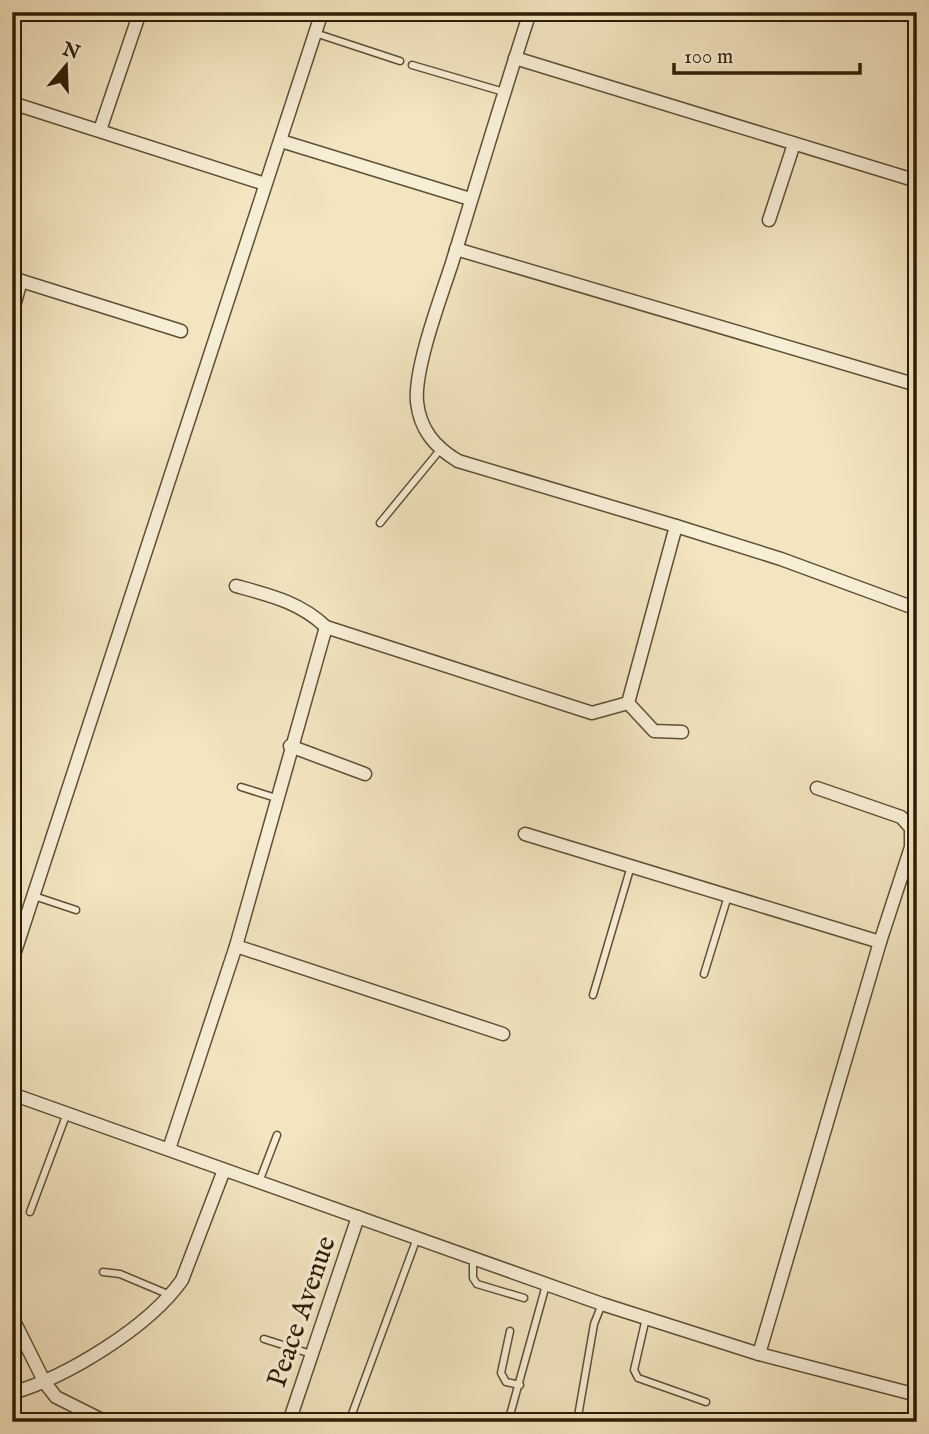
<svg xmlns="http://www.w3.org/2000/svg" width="929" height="1434" font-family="'IM FELL English',serif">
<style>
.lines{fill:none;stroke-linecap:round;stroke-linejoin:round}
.lane-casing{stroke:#5e4f34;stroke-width:9}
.street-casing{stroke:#5e4f34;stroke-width:15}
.lane{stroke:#f7eed6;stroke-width:6}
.street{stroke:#f7eed6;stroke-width:12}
.labels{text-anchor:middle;stroke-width:7;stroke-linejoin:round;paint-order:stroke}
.street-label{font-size:28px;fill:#2d1d05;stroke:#f7eed6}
</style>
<rect width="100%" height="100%" fill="#f3e5c0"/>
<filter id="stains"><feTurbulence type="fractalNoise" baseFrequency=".00286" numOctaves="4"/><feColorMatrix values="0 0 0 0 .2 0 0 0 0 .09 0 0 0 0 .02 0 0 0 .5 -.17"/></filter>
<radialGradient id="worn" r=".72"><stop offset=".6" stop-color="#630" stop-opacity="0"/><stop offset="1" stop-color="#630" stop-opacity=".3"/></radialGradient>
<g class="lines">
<defs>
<g id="lane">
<path d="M315,33L400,61"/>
<path d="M412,65L504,92"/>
<path d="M380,523L440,450"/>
<path d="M241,787L276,798"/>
<path d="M34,896L76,910"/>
<path d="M704,974L728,896"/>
<path d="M593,995L631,866"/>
<path d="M259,1182L277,1135"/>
<path d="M30,1212L67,1113"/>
<path d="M473,1260V1278L477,1284L524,1298"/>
<path d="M103,1272L120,1274L170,1295"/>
<path d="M646,1318L634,1370L638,1378L706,1402"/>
<path d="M510,1331L501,1373L506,1382L520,1385"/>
<path d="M264,1339L311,1354"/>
<path d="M510,1415L546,1285"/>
<path d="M349,1422L417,1238"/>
<path d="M577,1422L594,1324L602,1304"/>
</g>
<g id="street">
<path d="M515,58L917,181"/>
<path d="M12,103L265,184"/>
<path d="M100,130L140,12"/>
<path d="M281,141L470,199"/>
<path d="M769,220L794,144"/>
<path d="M456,249L917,385"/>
<path d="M12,278L181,331"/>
<path d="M12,313L21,281"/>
<path d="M676,526L781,559L917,609"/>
<path d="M236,586C269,595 300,602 326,627L592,713L628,703L676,526L458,461C435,447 420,430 417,402C414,368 441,297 452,263C478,179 503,95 530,12"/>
<path d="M628,703L654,731L682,732"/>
<path d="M290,746L365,774"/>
<path d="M525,834L880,942"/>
<path d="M236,946L503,1034"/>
<path d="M12,961L322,12"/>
<path d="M12,1094L602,1304L759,1354L917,1395"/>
<path d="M169,1149L236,946L326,627"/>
<path d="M12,1317L45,1383L56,1397L106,1422"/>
<path d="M759,1354L880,942L911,847V828L901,817L817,788"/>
<path d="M12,1393C67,1377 149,1327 182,1280L224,1170"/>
<path d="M289,1422L358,1217"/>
</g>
</defs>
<use href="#lane" class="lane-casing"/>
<use href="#street" class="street-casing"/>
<use href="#lane" class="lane"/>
<use href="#street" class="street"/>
</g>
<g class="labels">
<g class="street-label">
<text transform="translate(300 1311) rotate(-71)" y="10">Peace Avenue</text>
</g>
</g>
<rect width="929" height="1434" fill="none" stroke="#f3e5c0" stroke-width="42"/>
<rect x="14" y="14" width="901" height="1406" fill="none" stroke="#2d1d05" stroke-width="3.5"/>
<rect x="21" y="21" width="887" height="1392" fill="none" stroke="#2d1d05" stroke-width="2"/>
<g transform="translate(66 66) rotate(19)" stroke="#f7eed6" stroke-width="5" paint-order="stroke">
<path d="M0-5L12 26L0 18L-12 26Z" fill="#2d1d05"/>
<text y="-10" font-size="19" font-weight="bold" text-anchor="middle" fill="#2d1d05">N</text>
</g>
<path d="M674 63v10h186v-10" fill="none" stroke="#2d1d05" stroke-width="3.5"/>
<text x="684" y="63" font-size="21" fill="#2d1d05" stroke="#f7eed6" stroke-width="5" paint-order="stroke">100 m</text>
<rect width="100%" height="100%" filter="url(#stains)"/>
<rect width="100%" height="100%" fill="url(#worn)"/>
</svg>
